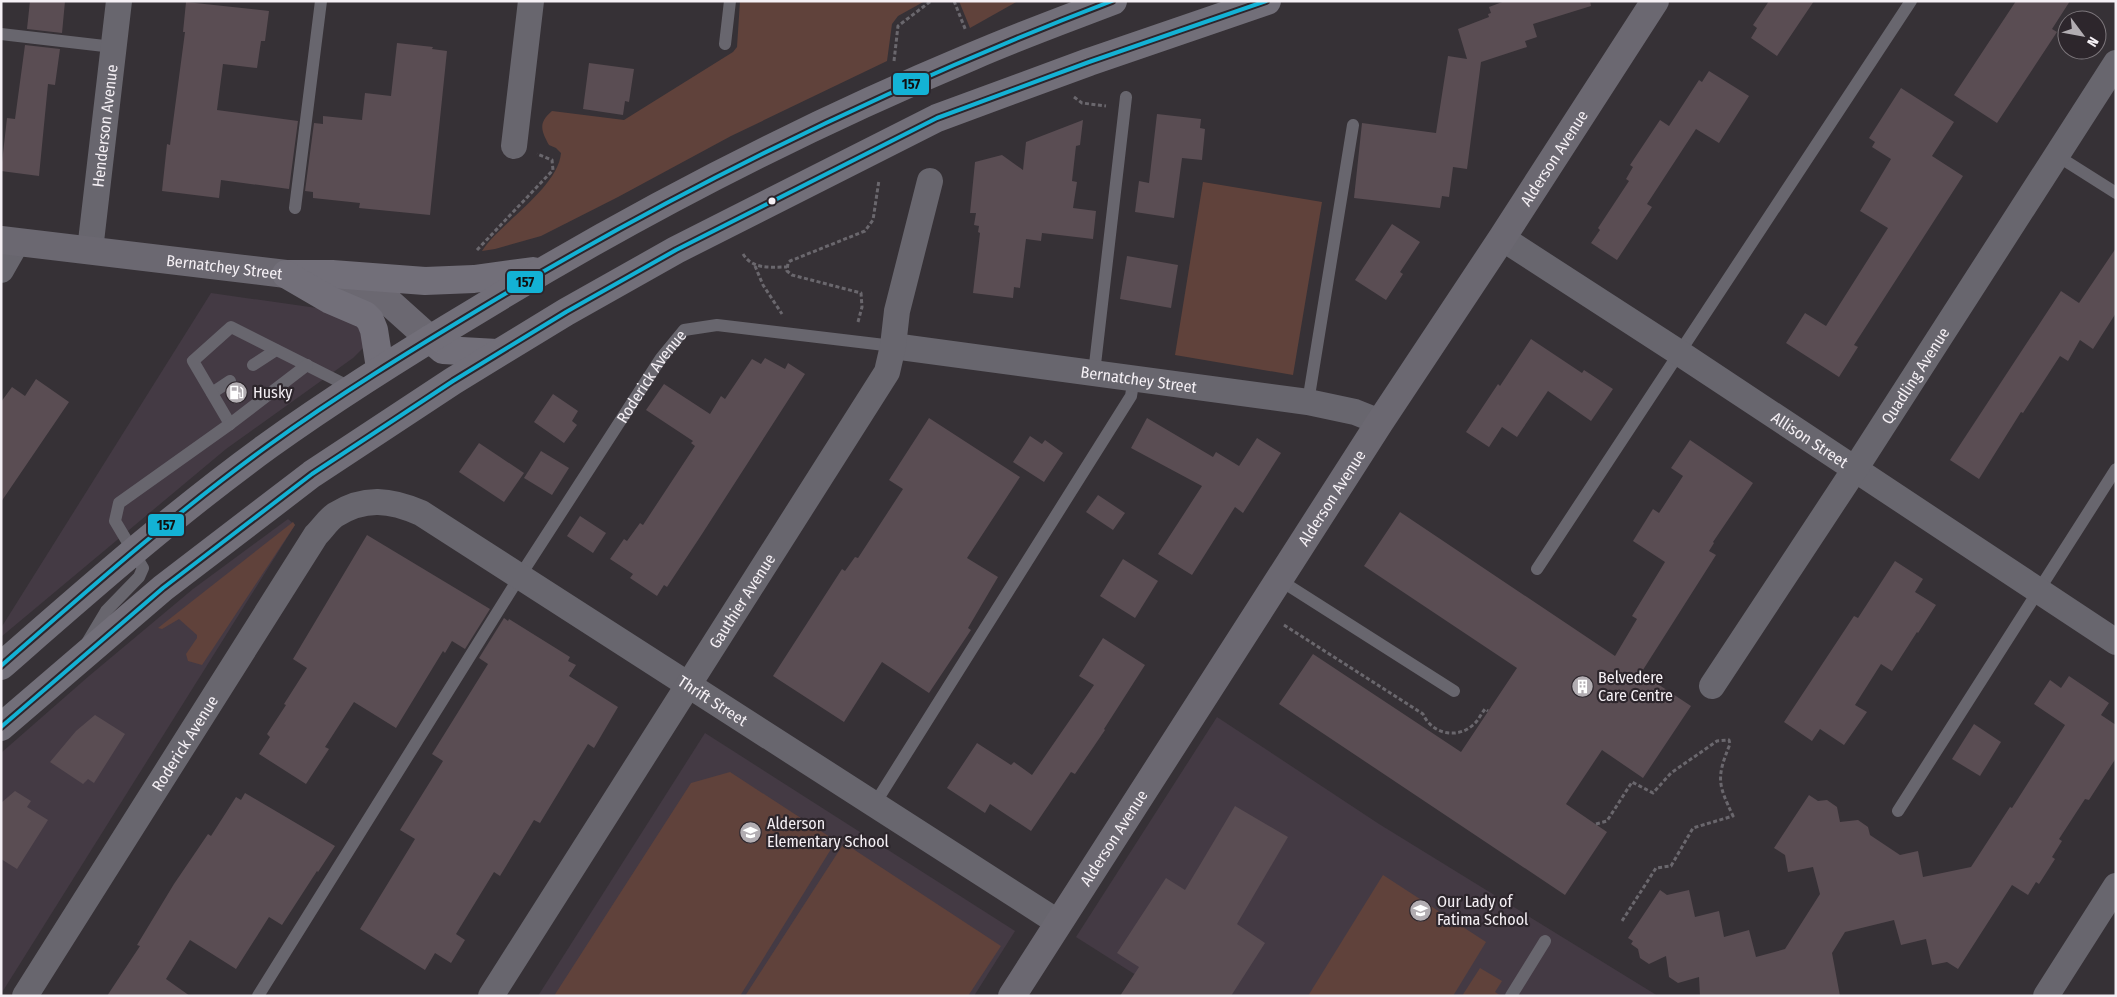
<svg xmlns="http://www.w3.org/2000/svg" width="2117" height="997" font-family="'Fira Sans Condensed',sans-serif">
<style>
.built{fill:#443a44}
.green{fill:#60423b}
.building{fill:#5a4d53}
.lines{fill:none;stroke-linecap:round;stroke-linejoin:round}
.path{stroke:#6a676d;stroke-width:3;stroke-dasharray:4 2.5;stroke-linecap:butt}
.lane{stroke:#68666e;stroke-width:12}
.street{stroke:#68666e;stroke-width:26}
.secondary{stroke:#6b6871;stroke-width:28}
.primary{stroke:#726f79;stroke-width:28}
.bus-1-casing{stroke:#2d262c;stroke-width:8}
.bus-1{stroke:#13b2d5;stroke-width:4}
.bus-dot{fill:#f5f0f5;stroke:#2d262c;stroke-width:2}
.labels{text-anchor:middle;stroke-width:4.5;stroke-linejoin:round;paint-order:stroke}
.street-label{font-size:16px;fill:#f5f0f5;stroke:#2d262c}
.poi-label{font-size:16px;fill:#f5f0f5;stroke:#2d262c;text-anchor:start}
.line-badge{stroke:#2d262c;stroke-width:2}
.pale-badge-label{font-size:14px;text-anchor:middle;font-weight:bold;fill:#111}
</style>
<rect width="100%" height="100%" fill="#363136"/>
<g class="built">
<path d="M211,293L338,311L363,325V348L353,358L226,449L1,637V628Z"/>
<path d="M288,519L295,525L1,994V753L89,676L193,589Z"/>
<path d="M1217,717L1379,824L1658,996H1169L1076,937Z"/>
<path d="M705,733L1015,931L974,996H538Z"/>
</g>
<g class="green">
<path d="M740,1H925L898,16L892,24L887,61L731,136L618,197L541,236L495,249L482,251C500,223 558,188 561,153L556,148L549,145C541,130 538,123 552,111L624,120L733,52L737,47Z"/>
<path d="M959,1H1018L970,28Z"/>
<path d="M1203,182L1322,202L1293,375L1175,355Z"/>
<path d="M293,522L295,525L202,665L188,661L186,654L197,638V635L179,619L162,629L158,628Z"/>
<path d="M730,772L836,841L740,996H554L691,783Z"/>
<path d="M844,843L1001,946L968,996H745Z"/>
<path d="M1383,875L1486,942L1453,996H1308Z"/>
<path d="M1480,968L1502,981L1495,992L1501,996H1462Z"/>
</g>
<g class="building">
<path d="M30,1H65L62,33L27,29Z"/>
<path d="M1505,1H1590L1591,6L1533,24L1537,37L1525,41L1527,47L1481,62L1467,169L1453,167L1449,197L1442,196L1440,208L1354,198L1362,123L1436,133L1448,56L1467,59L1458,29L1489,17L1488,14L1491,13L1489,7Z"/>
<path d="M1769,1H1814L1777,56L1751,38L1757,28L1753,25Z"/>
<path d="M2016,1H2070L2052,29L2057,32L1997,123L1954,95Z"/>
<path d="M186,2L269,11L265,41H261L257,68L223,64L217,110L298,121L289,189L221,180L219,198L162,191L167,144L170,145L185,32H183Z"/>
<path d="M397,43L433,47L432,49L447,51L430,215L359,208L360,203L313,198V192L305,191L314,123L323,124V116L362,120L365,93L391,96Z"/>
<path d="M25,45L60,49L55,85L48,84L39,176L1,171L7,118L15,119Z"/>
<path d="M589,63L634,69L629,102L625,101L623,115L583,109Z"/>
<path d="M1709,71L1749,96L1719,143L1696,129L1647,204L1652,207L1617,260L1591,243L1600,230L1598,228L1629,181L1626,179L1633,167L1630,165L1660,120L1669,126L1699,80L1702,82Z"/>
<path d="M1901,88L1954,122L1932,156L1963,176L1854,345L1858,347L1839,377L1786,343L1805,313L1826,326L1888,228L1860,211L1891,159L1872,147L1875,142L1869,138Z"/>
<path d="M1157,114L1201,119L1200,128L1205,129L1202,160L1182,158L1174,218L1135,212L1139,181L1149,183Z"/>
<path d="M1083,120L1080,145L1076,146L1072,181L1077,182L1073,208L1096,211L1093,239L1042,233L1041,241L1026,239L1020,288L1014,287L1013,298L973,293L980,233L978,232L979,226L974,225L976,213H970L975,162L1002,155L1023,170L1026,142Z"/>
<path d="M1392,224L1420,242L1400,272L1403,274L1386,300L1355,280Z"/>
<path d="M2116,248V313L2093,349L2080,340L2068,361L2060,356L2023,413L2021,412L1979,479L1950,460L2061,291L2079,303Z"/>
<path d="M1127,256L1178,265L1171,308L1120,299Z"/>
<path d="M1531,339L1582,373L1584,370L1613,389L1591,421L1548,391L1517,437L1502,427L1489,447L1466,432L1498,384L1500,386Z"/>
<path d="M765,358L785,369L788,363L805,374L702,534L667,587L664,585L657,596L630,578L633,574L610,559L624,539L627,541L640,523L643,525L695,446L691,443L693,441L646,410L664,384L710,414L721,396L725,399L752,359L761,364Z"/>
<path d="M36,379L69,402L1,502V402L12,387L25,396Z"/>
<path d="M553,394L578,411L572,421L577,425L564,443L534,422Z"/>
<path d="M929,418L1020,477L967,558L998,577L968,628L971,630L929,693L882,662L844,722L773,676L842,569L845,571L855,557L858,558L903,489L889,480Z"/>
<path d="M1147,418L1213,457L1216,452L1239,466L1257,438L1281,453L1243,513L1235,507L1192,575L1158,554L1202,486L1131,448Z"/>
<path d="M1030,436L1042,444L1045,440L1063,453L1044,482L1013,462Z"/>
<path d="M1690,440L1753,483L1713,542L1714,543L1709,551L1716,555L1641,673L1691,706L1643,778L1602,750L1566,804L1607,832L1565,895L1279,704L1313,654L1461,752L1517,668L1364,566L1400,512L1615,656L1637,619L1632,616L1665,562L1633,541L1653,509L1659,513L1683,476L1671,468Z"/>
<path d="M479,443L524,473L504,502L459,472Z"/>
<path d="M541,451L569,468L552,495L524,478Z"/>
<path d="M1098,495L1125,513L1113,530L1086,512Z"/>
<path d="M580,516L606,533L593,553L567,536Z"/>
<path d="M367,535L490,609L465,649L452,641L445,653L443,651L396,728L354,702L325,747L329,749L306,784L259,754L270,737L267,734L286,705L284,704L307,668L293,659Z"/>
<path d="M1123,559L1158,581L1135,618L1100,596Z"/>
<path d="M1895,561L1923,579L1915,592L1936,605L1918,633L1917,632L1892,671L1881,664L1855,705L1867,712L1844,745L1820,729L1812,741L1784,722L1854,616L1858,618Z"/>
<path d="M504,618L508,621L509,619L570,657L568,661L576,665L569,676L618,707L594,748L588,744L540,823L534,820L500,876L494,872L456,934L465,940L451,963L435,953L425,970L360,929L415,839L400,830L443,761L432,754L488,664L479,658Z"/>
<path d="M1103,638L1145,665L1104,729L1105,730L1075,774L1071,772L1031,831L990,804L985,813L947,788L977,743L1011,765L1014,762L1032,775L1094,685L1079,676Z"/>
<path d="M2069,676L2109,703L2101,715L2116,725V758L2089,800L2085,799L2059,839L2062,841L2052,857L2055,859L2039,884L2036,882L2028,895L2012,885L1958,969L1947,962L1932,965L1926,939L1901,945L1894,920L1845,932L1832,953L1840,996H1700L1699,977L1678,983L1669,977L1666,956L1649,964L1640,958L1638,949L1631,944L1633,941L1628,938L1660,890L1667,895L1689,890L1695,917L1719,911L1724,937L1749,930L1756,957L1785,949L1820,894L1813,867L1788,872L1785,855L1774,848L1809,795L1818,801L1827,800L1837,807L1840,822L1858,820L1868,827L1870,835L1900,855L1918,851L1923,877L1971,867L2010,807L2012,808L2065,725L2034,704L2050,680L2061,688Z"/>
<path d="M95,715L125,734L94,783L88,779L83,784L50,762L76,731Z"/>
<path d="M1974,724L2001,742L1980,776L1952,759Z"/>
<path d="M15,791L31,801L27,807L48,820L17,869L1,859V803Z"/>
<path d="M245,793L335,846L318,872L317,871L282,925L269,917L236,969L190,940L166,979L190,996H107L140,946L137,945L174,884L208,834L211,836L236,797L241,800Z"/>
<path d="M1235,806L1288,837L1237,924L1265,943L1231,996H1120L1139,967L1117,953L1166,878L1185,890Z"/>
</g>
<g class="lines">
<g class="path">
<path d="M954,1L966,31"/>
<path d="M894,61L898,26L931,1"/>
<path d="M1074,97L1082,103L1106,106"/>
<path d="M477,250L553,170L552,160L537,154"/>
<path d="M743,254C753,270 770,267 787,267"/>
<path d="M755,266L763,285L782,314"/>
<path d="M858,322L862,307L861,293L792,275L787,271L788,263L790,261L865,231L873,220L879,180"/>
<path d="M1284,625L1423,714C1431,733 1456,740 1473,725C1478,721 1481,714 1485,709L1488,711"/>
<path d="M1596,824L1607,821L1632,782L1653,793L1671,773L1717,741L1729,740L1730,744C1716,778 1718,784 1733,816L1693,828L1671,866L1656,868L1622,921"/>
</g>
<g class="lane">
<path d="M1,34L113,47"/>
<path d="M725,44L730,1"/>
<path d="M2056,155L2116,193"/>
<path d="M295,208L321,1"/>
<path d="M253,365L276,350"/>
<path d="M1094,373L1126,97"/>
<path d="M212,393L230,381"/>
<path d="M1308,402L1353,125"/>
<path d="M230,424L193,361L231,327L352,388"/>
<path d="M1537,569L1911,1"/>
<path d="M1278,579L1454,691"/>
<path d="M88,641L106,611L139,577L143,568L115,521L119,503L230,424L307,365"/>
<path d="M874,805L1131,396L1134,378"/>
<path d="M1898,811L2116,469"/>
<path id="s1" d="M258,996L520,576L661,358L684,330L717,325L893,346"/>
<path d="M1511,996L1545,941"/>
</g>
<g class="street">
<path d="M514,146L531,1"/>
<path id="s2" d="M1502,238L1678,352L2116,642"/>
<path id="s3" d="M90,250L119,1"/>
<path d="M1,270L17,242"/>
<path id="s4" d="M893,346L1308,402L1355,412L1380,422"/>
<path id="s5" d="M1712,686L1855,469L2116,63"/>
<path id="s6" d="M25,996L316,535C322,529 328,520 335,515C365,496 391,500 421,513L1059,923"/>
<path id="s7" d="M491,996L887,372L893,346L897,311L930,181"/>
<path d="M2046,996L2116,886"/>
</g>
<g class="secondary">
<path id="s8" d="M1,240L286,274L334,288L382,299L391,304L430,339"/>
<path id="s9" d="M1012,996L1380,422L1502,238L1655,1"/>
</g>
<g class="primary">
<path d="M286,274H332L425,281L474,279L533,271"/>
<path d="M287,275L330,300L365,315L370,320L374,330L380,368"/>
<path d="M430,339L443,350L497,353"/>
<path d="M1,666C88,590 175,513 269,445C336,397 406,353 478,310C636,213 801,128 973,56C1019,36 1066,19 1113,1"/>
<path d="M1,727L163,588L312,474L453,381L566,312L676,250L937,118L1089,62L1267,1"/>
</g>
<defs>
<g id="bus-1">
<path d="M1,666C88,590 175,513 269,445C338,395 410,351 483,307C686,185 891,85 1112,1"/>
<path d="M1,727L163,588L312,474L453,381L566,312L676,250L937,118L1089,62L1266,1"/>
</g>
</defs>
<use href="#bus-1" class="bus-1-casing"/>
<use href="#bus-1" class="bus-1"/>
</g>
<defs>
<symbol id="fuel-disc" viewBox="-11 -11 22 22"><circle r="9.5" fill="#b2adb2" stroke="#2d262c"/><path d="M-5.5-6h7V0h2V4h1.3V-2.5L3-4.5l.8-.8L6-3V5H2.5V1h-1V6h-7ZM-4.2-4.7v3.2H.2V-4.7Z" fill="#fff"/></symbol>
<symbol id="building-disc" viewBox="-11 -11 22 22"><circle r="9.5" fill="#b2adb2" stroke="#2d262c"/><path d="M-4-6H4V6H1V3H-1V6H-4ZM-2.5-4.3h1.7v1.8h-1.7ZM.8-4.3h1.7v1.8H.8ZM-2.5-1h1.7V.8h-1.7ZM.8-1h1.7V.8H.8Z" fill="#fff"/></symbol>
<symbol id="school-disc" viewBox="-11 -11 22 22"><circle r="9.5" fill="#b2adb2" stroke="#2d262c"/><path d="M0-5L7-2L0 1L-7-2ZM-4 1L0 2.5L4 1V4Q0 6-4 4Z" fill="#fff"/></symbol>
</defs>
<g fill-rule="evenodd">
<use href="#fuel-disc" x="224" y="380" width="25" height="25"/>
<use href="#building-disc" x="1570" y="674" width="25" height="25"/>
<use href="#school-disc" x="738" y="820" width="25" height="25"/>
<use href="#school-disc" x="1408" y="898" width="25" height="25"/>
</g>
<circle class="bus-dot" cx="772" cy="201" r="4.5"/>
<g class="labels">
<g class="street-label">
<text dy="6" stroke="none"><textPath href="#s3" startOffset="125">Henderson Avenue</textPath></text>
<text dy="6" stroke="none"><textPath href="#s9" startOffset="998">Alderson Avenue</textPath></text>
<text dy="6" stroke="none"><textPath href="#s8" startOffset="225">Bernatchey Street</textPath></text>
<text dy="6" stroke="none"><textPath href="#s5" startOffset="371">Quadling Avenue</textPath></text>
<text dy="6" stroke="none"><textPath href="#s4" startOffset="248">Bernatchey Street</textPath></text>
<text dy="6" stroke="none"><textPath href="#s1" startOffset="734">Roderick Avenue</textPath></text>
<text dy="6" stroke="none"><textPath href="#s2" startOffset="368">Allison Street</textPath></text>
<text dy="6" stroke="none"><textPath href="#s9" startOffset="592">Alderson Avenue</textPath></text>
<text dy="6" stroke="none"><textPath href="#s7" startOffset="468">Gauthier Avenue</textPath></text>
<text dy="6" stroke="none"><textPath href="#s6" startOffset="1010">Thrift Street</textPath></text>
<text dy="6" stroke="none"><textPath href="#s6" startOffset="299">Roderick Avenue</textPath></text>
<text dy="6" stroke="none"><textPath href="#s9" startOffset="188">Alderson Avenue</textPath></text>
</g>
<g class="poi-label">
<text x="253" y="398">Husky</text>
<text x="1598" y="683">Belvedere<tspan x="1598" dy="18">Care Centre</tspan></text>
<text x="767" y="829">Alderson<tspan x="767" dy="18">Elementary School</tspan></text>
<text x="1437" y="907">Our Lady of<tspan x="1437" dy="18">Fatima School</tspan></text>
</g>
</g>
<g class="line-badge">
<rect x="892" y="72" width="38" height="24" rx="5" fill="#13b2d5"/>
<rect x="506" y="270" width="38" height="24" rx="5" fill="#13b2d5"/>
<rect x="147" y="513" width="38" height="24" rx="5" fill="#13b2d5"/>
</g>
<g class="pale-badge-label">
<text x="911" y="89">157</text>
<text x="525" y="287">157</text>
<text x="166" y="530">157</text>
</g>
<rect width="2117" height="997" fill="none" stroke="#f5f0f5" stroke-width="5"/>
<g transform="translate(2082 35) rotate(122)"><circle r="24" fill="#2d262c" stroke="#7d777c"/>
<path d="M0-4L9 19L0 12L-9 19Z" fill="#b2adb2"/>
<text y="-8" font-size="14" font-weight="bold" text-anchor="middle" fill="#f5f0f5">N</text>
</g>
</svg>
